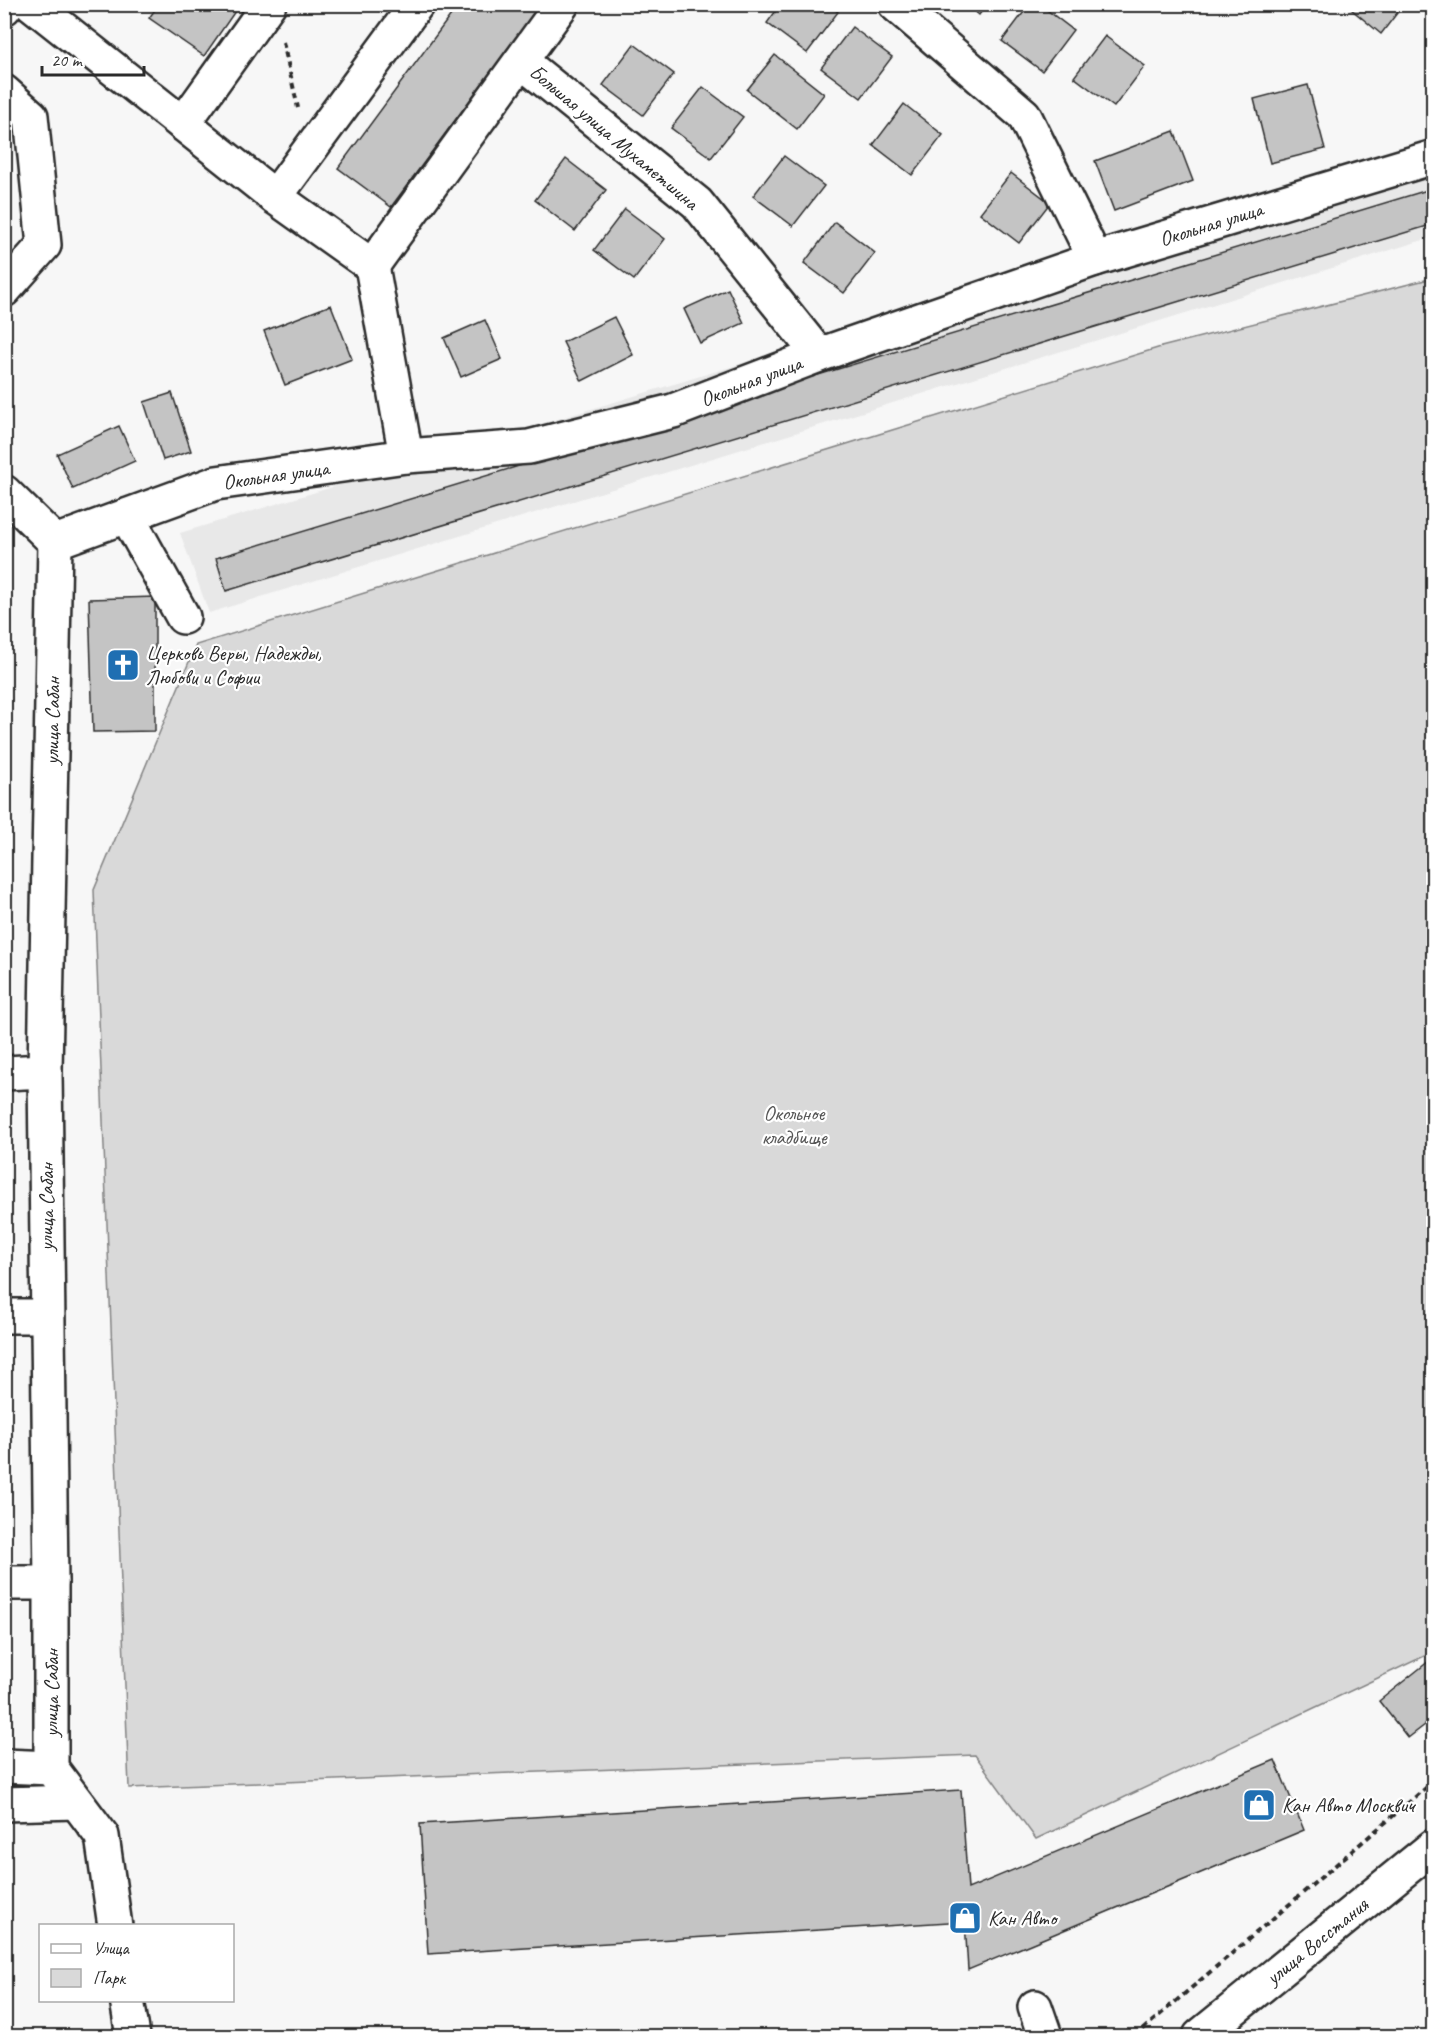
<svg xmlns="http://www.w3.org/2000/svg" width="1438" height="2041" font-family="Caveat,sans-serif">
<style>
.built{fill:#e8e8e8}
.green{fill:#d9d9d9;stroke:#828282;stroke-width:1.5}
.building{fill:#c4c4c4;stroke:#2b2b2b;stroke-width:1.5}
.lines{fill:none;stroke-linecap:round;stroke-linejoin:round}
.minor-casing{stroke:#2b2b2b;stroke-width:38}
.major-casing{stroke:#2b2b2b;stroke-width:38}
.path{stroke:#2b2b2b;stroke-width:4;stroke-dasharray:6 4.5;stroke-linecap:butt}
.minor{stroke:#fff;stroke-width:33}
.major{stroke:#fff;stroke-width:33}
.labels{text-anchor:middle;stroke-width:4.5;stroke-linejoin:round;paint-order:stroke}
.street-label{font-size:21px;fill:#2b2b2b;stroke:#fff}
.poi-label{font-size:21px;fill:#2b2b2b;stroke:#fff;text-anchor:start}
.park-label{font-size:21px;fill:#565656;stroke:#fff}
</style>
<rect width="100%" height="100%" fill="#f7f7f7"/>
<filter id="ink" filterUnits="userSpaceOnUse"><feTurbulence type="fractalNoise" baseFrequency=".0167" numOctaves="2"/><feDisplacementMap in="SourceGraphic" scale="12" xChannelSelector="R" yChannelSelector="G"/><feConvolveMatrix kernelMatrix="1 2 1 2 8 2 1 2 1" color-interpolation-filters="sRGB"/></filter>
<g filter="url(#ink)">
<path class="built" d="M1433,155V237L209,613L180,533Z"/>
<path class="green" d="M1433,278V1652L1036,1839L975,1755L129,1788L94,890L196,645L1161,347Z"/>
<g class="building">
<path d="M159,4H240L204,56L149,18Z"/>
<path d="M459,4H541L391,207L338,168Z"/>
<path d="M781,4H828L838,12L807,53L767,23Z"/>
<path d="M966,4H987L979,15Z"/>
<path d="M1030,4H1039L1073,30L1042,71L1002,41Z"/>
<path d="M1345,4H1404L1381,34Z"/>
<path d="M852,27L892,57L861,98L821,68Z"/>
<path d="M1105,36L1145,66L1114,107L1074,77Z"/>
<path d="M634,44L674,74L643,115L603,85Z"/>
<path d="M775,55L824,94L797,129L747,90Z"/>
<path d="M1308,85L1325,149L1270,163L1254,99Z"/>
<path d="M703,87L743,117L711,158L671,128Z"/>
<path d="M904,104L943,135L912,175L873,145Z"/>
<path d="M1174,131L1193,181L1114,211L1095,161Z"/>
<path d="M784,156L824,186L793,226L753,196Z"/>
<path d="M566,159L606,190L575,231L535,200Z"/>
<path d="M1011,173L1050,203L1019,243L980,213Z"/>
<path d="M1434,188V224L226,591L216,558Z"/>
<path d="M625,209L665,239L634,280L594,250Z"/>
<path d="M835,222L875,253L844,293L804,263Z"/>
<path d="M728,289L744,323L700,343L684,309Z"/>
<path d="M331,305L352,359L285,385L264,331Z"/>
<path d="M614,317L633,355L582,381L563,342Z"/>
<path d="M485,320L502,359L461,377L444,338Z"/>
<path d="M172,393L191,451L163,460L144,402Z"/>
<path d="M119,426L135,461L73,489L57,454Z"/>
<path d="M155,597V731L93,732L89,599Z"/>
<path d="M1434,1657V1718L1408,1738L1379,1701Z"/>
<path d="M1275,1760L1304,1830L968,1970L965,1921L428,1954L420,1824L961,1790L968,1889Z"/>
</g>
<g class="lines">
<defs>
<g id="minor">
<path d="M32,4L275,197L372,266L406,456"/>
<path d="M895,4L1024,115L1095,259"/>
<path d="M4,8L7,4"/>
<path d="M521,61L697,203L819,355"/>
<path d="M4,92L31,116L44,245L4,290"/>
<path d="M183,124L269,4"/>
<path d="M275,197L417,4"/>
<path d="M372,266L562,4"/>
<path d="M4,492L55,542L45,1071L51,1583V1768L102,1836L115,1926"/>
<path d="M127,516L183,617"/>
<path d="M55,542L216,483L406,456L529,447L673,411L819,355L1095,259L1434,157"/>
<path d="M4,1073L45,1071"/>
<path d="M4,1316H47"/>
<path d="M4,1583H51"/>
<path d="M4,1766L51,1768"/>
<path d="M4,1804L76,1802"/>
<path d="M127,2000L133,2036"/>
<path d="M1035,2007L1045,2036"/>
</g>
<path id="major" d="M1200,2036L1434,1846"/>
</defs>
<use href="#minor" class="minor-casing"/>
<use href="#major" class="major-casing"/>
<g class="path">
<path d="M283,42L298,108"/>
<path d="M1135,2036L1434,1781"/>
</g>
<use href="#minor" class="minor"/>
<use href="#major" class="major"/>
</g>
</g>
<defs>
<symbol id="church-square" viewBox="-11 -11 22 22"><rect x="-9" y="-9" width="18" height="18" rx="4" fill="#1f6fb2" stroke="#fff"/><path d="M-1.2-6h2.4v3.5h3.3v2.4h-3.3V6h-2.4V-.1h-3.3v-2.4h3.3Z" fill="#fff"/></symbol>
<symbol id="shop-square" viewBox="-11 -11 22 22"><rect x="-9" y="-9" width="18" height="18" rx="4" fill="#1f6fb2" stroke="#fff"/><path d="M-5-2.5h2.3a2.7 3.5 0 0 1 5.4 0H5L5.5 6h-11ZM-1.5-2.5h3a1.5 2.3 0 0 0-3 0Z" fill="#fff"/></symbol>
</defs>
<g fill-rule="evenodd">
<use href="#church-square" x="104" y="646" width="38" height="38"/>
<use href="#shop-square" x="1240" y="1786" width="38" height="38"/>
<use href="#shop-square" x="946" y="1899" width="38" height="38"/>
</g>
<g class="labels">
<g class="street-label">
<text transform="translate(614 137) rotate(40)" y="7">Большая улица Мухаметшина</text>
<text transform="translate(1211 224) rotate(-17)" y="7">Окольная улица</text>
<text transform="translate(751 381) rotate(-21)" y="7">Окольная улица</text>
<text transform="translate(276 475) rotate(-8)" y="7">Окольная улица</text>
<text transform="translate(52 721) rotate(-89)" y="7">улица Сабан</text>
<text transform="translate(46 1207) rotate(-90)" y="7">улица Сабан</text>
<text transform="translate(51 1693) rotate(-90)" y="7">улица Сабан</text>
<text transform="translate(1317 1941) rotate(-39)" y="7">улица Восстания</text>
</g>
<g class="poi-label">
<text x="146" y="660">Церковь Веры, Надежды,<tspan x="146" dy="24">Любови и Софии</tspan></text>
<text x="1282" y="1812">Кан Авто Москвич</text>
<text x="988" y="1925">Кан Авто</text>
</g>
<g class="park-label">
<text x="794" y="1120">Окольное<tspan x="794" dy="24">кладбище</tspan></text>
</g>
</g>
<rect width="1438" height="2041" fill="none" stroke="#fff" stroke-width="24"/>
<rect x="12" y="12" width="1414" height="2017" fill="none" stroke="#2b2b2b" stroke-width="2" filter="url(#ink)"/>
<rect x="39" y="1924" width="195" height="78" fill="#ffffff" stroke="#aaaaaa" stroke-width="1.5"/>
<rect x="51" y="1944" width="30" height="9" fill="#ffffff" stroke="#aaaaaa" stroke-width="1.5"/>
<text x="93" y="1954" font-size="18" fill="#2b2b2b">Улица</text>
<rect x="51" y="1969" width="30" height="18" fill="#d9d9d9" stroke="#aaaaaa" stroke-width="1.5"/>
<text x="93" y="1984" font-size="18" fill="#2b2b2b">Парк</text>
<path d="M42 66v9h102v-9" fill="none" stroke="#2b2b2b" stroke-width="3"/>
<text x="51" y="66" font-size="18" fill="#2b2b2b" stroke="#ffffff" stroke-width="4.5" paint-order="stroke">20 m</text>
</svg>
